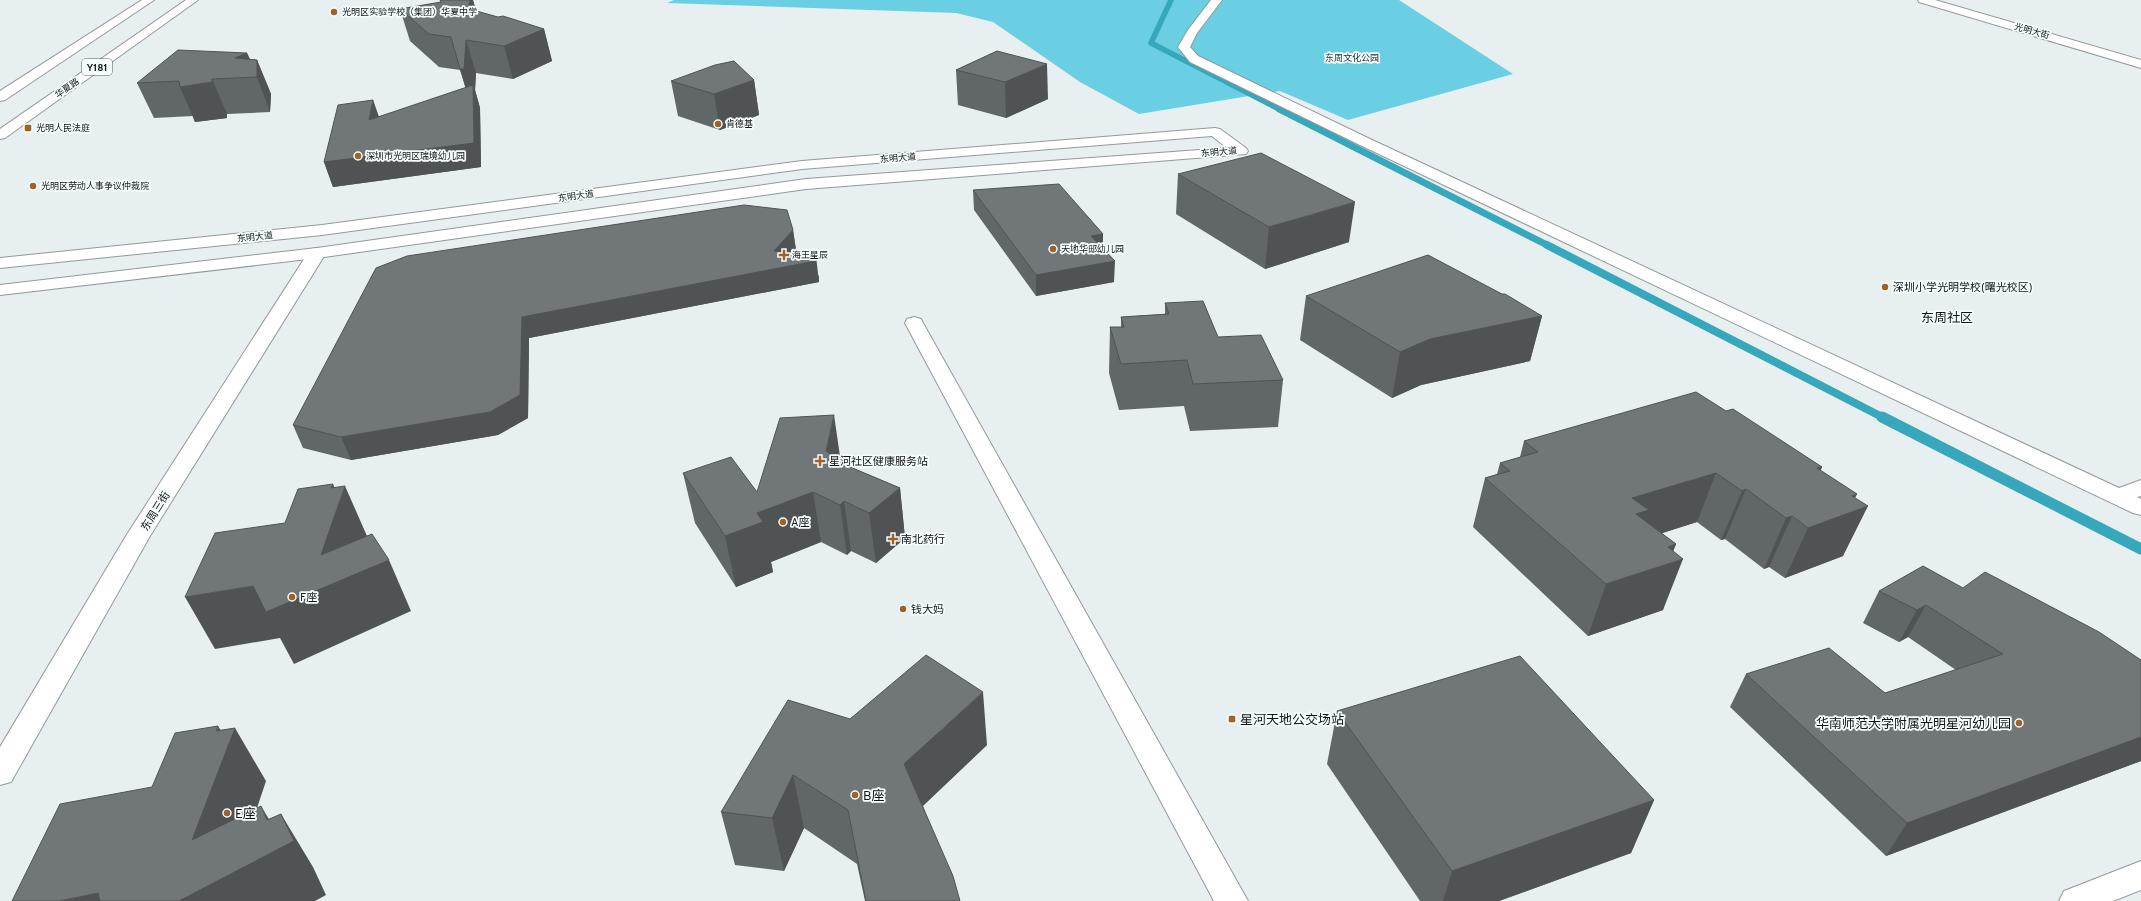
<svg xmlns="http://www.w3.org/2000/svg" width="2141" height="901" font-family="Overpass,'Noto Sans SC',sans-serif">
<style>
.green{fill:#6acfe2}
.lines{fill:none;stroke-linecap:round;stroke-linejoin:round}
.stream-far3{stroke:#37a8bc;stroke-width:5.5}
.stream-far2{stroke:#37a8bc;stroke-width:7}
.stream-far1{stroke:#37a8bc;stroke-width:8}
.stream{stroke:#37a8bc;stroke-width:11}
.street-casing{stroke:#93999a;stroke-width:2}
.secondary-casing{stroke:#93999a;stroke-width:2}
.primary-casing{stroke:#93999a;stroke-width:2}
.street{fill:#fff;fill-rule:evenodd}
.secondary{fill:#fff;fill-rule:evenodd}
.primary{fill:#fff;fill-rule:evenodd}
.wall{fill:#616667}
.shaded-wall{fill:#4f5354}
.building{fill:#717778;stroke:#4f5354}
.poi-dot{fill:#9f6226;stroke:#f5fcfd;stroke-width:1.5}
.labels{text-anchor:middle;stroke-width:3.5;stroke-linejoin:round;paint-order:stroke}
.far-poi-label{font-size:9px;fill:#121415;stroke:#f5fcfd;text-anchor:start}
.far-street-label{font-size:9px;fill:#121415;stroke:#f5fcfd}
.far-park-label{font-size:9px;fill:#152e33;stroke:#f5fcfd}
.shield{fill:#f5fcfd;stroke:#565a5b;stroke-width:1}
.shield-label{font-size:10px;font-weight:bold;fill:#121415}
.poi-label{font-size:11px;fill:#121415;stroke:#f5fcfd;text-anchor:start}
.street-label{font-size:11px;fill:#121415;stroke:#f5fcfd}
.quarter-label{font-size:13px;fill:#121415;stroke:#f5fcfd}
.near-poi-label{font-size:13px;fill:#121415;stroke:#f5fcfd;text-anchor:start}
</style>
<rect width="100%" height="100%" fill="#e8eff0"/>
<path class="green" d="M674,0H1399L1513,74L1348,120L1280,91L1139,114L1080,82L993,22L956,13L667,3Z"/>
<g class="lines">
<path class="stream-far3" d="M1171,0L1151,43L1281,110"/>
<path class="stream-far2" d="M1279,109L1549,246"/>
<path class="stream-far1" d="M1547,245L1884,418"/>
<path class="stream" d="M1882,417L2141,549"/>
<defs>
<g id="street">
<path d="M317,248L323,249L326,253L150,536L11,782L0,785V747L126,536L308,253L311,249Z"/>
<path d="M914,317L921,319L923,323L1248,901H1214L905,323L907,319Z"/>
<path d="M2141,861V890L2113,901H2059L2064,891Z"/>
</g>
<g id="secondary">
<path d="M1211,0H1222L1197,33L1190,47L1198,56L1370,139L2119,488L2141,480V496L2137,497L2141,499V515L2133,513L1360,145L1190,62L1178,47L1188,30Z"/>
<path d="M1215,128L1220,129L1246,148L1248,151L1246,154L806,189L317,258L0,295V285L317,248L806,179L1227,148L1212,136L802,169L322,235L0,268V258L322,225L802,161Z"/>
</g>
<g id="primary">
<path d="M142,0H154L5,100L0,101V91Z"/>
<path d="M186,0H198L5,138L0,139V129Z"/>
<path d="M1918,0H1935L2141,60V68L1919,2Z"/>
</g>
</defs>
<use href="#street" class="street-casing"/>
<use href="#secondary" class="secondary-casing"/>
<use href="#primary" class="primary-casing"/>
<use href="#street" class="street"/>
<use href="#secondary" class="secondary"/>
<use href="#primary" class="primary"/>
</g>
<g class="wall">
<path d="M440,0H473L476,11L498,17L544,29L552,61L513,79L476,73L475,90L480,108L481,167L333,187L324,162L373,100L379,117L466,88L460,70L439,67L410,41L400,9L441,2Z"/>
<path d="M997,51L1048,99L1006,118L958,105L956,70Z"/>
<path d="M247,53L250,59L257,60L271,94L270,112L227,114V118L195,122L193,116L154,118L137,83Z"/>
<path d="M754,80L759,115L720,130L678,116L671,81Z"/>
<path d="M1178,174L1349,242L1265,269L1176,214Z"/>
<path d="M973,190L1103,234V249L1114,282L1036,296L974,210Z"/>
<path d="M793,230L796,250L794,253L819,276V282L529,338L528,418L498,435L351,460L303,448L293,425Z"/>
<path d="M1306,296L1542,316L1530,361L1421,385L1392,398L1300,340Z"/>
<path d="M1165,303L1283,380L1278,427L1190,431L1184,406L1119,410L1109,373L1110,327H1121V317L1165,314Z"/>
<path d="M1726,411L1822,467L1820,471L1855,498L1843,556L1785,578L1769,567L1764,569L1725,539L1721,540L1697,522L1661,533L1676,544L1673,551L1663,610L1588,636L1473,527L1485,478L1497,474L1500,463L1520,457L1524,441Z"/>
<path d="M841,462L843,464L900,488L905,538L876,563L851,551L847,555L821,542L771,562L773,572L736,587L695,523L683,473L757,492Z"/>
<path d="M1963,588L2141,660V761L1886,856L1730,707L1746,674L1885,693L1956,670L1908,637L1899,642L1863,623L1879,591Z"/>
<path d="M1337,711L1654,800L1631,853L1499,901H1420L1327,764Z"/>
<path d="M850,719L987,745L923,806L960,901H865L857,864L804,828L784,871L735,865L721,812Z"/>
</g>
<g class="shaded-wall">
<path d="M470,0H473L479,22L469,9Z"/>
<path d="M544,29L552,61L513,79L504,46Z"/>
<path d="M466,40L476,73L475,90L480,108L481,167L333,187L324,162L470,104L460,69Z"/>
<path d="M247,53L257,76V60L271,94L270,112L257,77L235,58Z"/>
<path d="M1047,64L1048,99L1006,118L1005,82Z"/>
<path d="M212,79L227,114V118L195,122L180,87Z"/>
<path d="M754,80L759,115L720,130L714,94Z"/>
<path d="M373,100L381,124L369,120Z"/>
<path d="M1355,202L1349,242L1265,269L1269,227Z"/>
<path d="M793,230L796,250L780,268L816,256L819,282L529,338L528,418L498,435L351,460L341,437L522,317L774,251Z"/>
<path d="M1103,234V255L1091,236Z"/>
<path d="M1115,261L1114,282L1036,296V275Z"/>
<path d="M1542,316L1530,361L1421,385L1392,398L1400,352L1430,339Z"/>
<path d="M834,415L841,463L826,451Z"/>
<path d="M1822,467L1800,516L1817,468Z"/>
<path d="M1716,473L1697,522L1638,541L1632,498Z"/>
<path d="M333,484L340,501L345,486L367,536L355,574L389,560L411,611L294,664L280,638L215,649L185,597L253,586L321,555L331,488Z"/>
<path d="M900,488L905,538L876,563L869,513Z"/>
<path d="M1746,489L1725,539L1721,540L1742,491Z"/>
<path d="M813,492L821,542L771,562L773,572L736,587L725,536L757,513Z"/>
<path d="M1857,494L1848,513L1868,506L1843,556L1785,578L1808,528L1852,496Z"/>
<path d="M844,501L851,551L847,555L840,505Z"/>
<path d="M1792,516L1769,567L1764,569L1786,518Z"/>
<path d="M1676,544L1668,564L1683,559L1663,610L1588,636L1606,584L1668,547Z"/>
<path d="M1926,605L1908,637L1899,642L1917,610Z"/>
<path d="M983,692L987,745L911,817L904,764Z"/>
<path d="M218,726L229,743L235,728L266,781L236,871L267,820L261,806L285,846L281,814L313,867L326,895L315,901H179Z"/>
<path d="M2141,737V761L1886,856L1907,823Z"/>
<path d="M793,775L804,828L784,871L772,818Z"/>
<path d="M1654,800L1631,853L1499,901H1443L1452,871Z"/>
<path d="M98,893L104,901H59Z"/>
</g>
<g class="building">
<path d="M440,0H470L469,9L498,17L503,16L544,29L504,46L466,40L464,69H460L451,37L429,34L400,9L441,2Z"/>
<path d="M178,50L247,53L235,58L257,60V77L212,79V82L180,87L179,81L137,83Z"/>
<path d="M997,51L1047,64L1005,82L956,70Z"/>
<path d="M734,61L754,80L714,94L671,81L715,65Z"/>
<path d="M473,85L474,143L324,162L338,105L373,100L369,120Z"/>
<path d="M1261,153L1355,202L1269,227L1178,174Z"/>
<path d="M1059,184L1103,234L1091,236L1115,261L1036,275L973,190Z"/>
<path d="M744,205L787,210L793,230L774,251L816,256V261L522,317L520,395L490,412L341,437L293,425L376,268L407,256Z"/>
<path d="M1428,255L1502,294H1505L1542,316L1430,339L1400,352L1306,296Z"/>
<path d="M1203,301L1218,337L1261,335L1283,380L1193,384L1187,360L1121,364L1110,327H1124L1121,317L1169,314L1165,303Z"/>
<path d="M1696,392L1726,411L1733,409L1822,467L1817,468L1857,494L1852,496L1868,506L1808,528L1792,516L1786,518L1746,489L1742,491L1716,473L1632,498L1649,510L1636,514L1676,544L1668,547L1683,559L1606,584L1485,478L1510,471L1500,463L1538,452L1524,441Z"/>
<path d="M834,415L826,451L843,464L900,488L869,513L844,501L840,505L813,492L757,513L763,522L725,536L683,473L731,457L757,492L780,418Z"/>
<path d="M333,484L331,488L345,486L321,555L372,534L389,560L266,612L253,586L185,597L215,533L285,523L298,489Z"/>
<path d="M1923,566L1963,588L1985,572L2099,632L2141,660V737L1907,823L1746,674L1829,648L1885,693L2003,654L1926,605L1917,610L1879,591Z"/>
<path d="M926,655L983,692L904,764L953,876L960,901H866L848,810L793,775L772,818L721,812L788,700L850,719Z"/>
<path d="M1520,656L1654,800L1452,871L1337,711Z"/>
<path d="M218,726L216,731L235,728L192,840L261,806L267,820L281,814L294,841L179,901H100L98,893L59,901H12L60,804L152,787L175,733Z"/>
</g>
<g class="poi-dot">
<circle cx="334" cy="12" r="4"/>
<circle cx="718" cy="124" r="4"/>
<rect x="24" y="124" width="8" height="8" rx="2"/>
<circle cx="358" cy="156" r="4"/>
<circle cx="33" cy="186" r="4"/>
<circle cx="1053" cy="249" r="4"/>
<path d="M782 249h4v4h4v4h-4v4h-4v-4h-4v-4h4z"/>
<circle cx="1885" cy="287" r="4"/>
<path d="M818 455h4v4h4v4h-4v4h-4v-4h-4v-4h4z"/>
<circle cx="783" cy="522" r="4"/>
<path d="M891 533h4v4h4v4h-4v4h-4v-4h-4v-4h4z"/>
<circle cx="292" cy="597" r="4"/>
<circle cx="903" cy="609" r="4"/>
<rect x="1228" y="715" width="8" height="8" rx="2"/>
<circle cx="2019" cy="723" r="4"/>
<circle cx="855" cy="795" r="4"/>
<circle cx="227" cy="813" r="4"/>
</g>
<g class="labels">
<g class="far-poi-label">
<text x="342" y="15">光明区实验学校（集团）华夏中学</text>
<text x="726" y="127">肯德基</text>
<text x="36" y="131">光明人民法庭</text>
<text x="366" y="159">深圳市光明区瑞境幼儿园</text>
<text x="41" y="189">光明区劳动人事争议仲裁院</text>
<text x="1061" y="252">天地华邸幼儿园</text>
<text x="792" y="258">海王星辰</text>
</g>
<g class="far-street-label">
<text transform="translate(2032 31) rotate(16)" y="3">光明大街</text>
<text transform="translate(67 88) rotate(-35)" y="3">华夏路</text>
<text transform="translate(1219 152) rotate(-5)" y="3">东明大道</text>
<text transform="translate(898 158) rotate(-5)" y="3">东明大道</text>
<text transform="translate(576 196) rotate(-8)" y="3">东明大道</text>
<text transform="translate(255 237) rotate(-6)" y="3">东明大道</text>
</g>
<g class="far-park-label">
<text x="1352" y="61">东周文化公园</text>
</g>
<rect class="shield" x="82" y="59" width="30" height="16" rx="3"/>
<g class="shield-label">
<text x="97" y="71">Y181</text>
</g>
<g class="poi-label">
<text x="1893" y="291">深圳小学光明学校(曙光校区)</text>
<text x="829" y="465">星河社区健康服务站</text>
<text x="791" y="526">A座</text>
<text x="901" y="543">南北药行</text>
<text x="300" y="601">F座</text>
<text x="911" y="613">钱大妈</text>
</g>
<g class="street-label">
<text transform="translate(155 511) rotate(-58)" y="4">东周三街</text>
</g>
<g class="quarter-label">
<text x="1947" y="322">东周社区</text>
</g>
<g class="near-poi-label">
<text x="1240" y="724">星河天地公交场站</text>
<text x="2011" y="728" text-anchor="end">华南师范大学附属光明星河幼儿园</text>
<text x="863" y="800">B座</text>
<text x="235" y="818">E座</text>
</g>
</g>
</svg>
